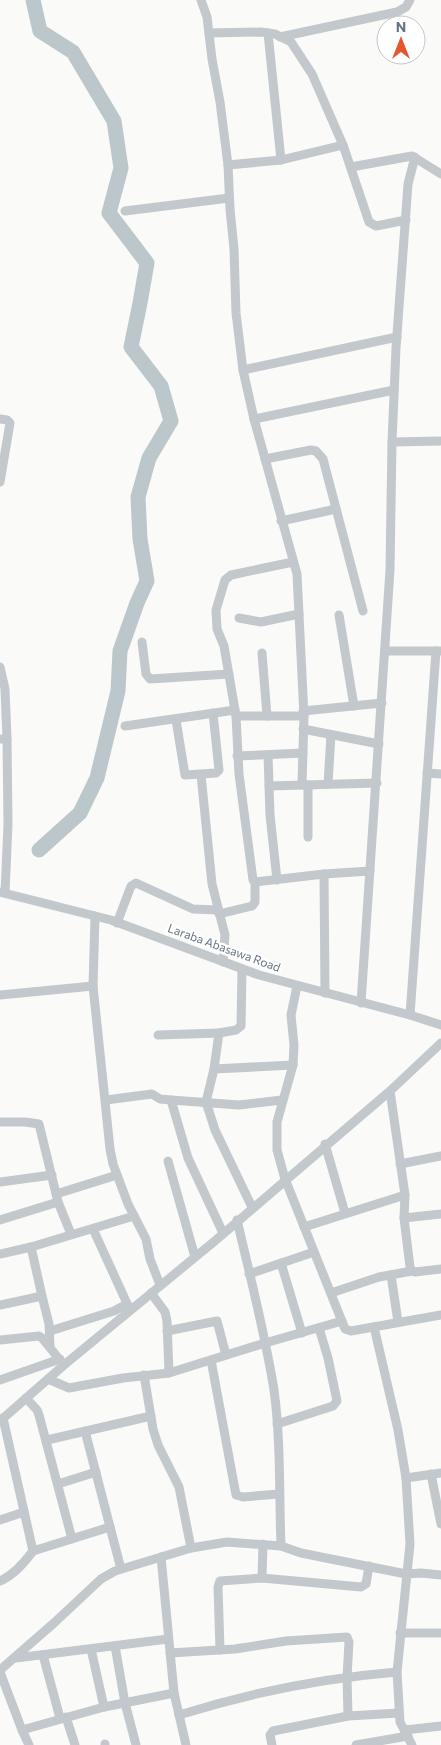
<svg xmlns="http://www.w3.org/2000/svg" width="441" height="1745" font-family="Commissioner,sans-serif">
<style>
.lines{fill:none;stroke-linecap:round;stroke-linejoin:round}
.river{stroke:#bbc7cb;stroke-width:15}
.minor{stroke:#c3c8cc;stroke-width:9}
.labels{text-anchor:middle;stroke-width:5;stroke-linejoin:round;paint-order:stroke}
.street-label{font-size:12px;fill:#657683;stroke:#fff}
</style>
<rect width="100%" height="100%" fill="#fafaf8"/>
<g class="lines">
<path class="river" d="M33,0L40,31L73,52L114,121L121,168L109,213L147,263L140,303L131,347L161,386L171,421L149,458L138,497L140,539L147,581L137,603L120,651L118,691L97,778L80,813L39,850"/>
<g class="minor">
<path d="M201,0L207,17L212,59L220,102L228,165L230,209L234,249L236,313L243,370L254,419L297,574L304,716L302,785"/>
<path d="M209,33L261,32L275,34L291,42L312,74L343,145L369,222L376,226L406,220"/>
<path d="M268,33L281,160"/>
<path d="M280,37L397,12L406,7L410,0"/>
<path d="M228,165L281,160L343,145"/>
<path d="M351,167L412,156L441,174"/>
<path d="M125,211L229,198"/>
<path d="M243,370L397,337"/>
<path d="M0,419L7,420L10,423L0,482"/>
<path d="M254,419L394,390"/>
<path d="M392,442L441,441"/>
<path d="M265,459L311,450L316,451L323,459L363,611"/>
<path d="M281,521L336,509"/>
<path d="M339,615L354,706"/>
<path d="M239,618L261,622L299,614"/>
<path d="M142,642L146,674L150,679L229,674"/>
<path d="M385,651H440"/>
<path d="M262,653L267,716"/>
<path d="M0,667L5,689L7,739"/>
<path d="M303,711L382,703"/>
<path d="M236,716H304"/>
<path d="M176,720L185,775L216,773L219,770L213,713"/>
<path d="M125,726L235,710"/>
<path d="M303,729L379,744"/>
<path d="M0,739H7L8,824L5,893"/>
<path d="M268,755L270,815L277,880"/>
<path d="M237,756L303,753"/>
<path d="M427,773L441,774"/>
<path d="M201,775L212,884L225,935L223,962"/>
<path d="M328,784L331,735"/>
<path d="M308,785V837"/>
<path d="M269,786L377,783"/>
<path d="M324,874L325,993"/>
<path d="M255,882L324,874L370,871"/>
<path d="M0,892L111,920L259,975L410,1015L441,1025"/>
<path d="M219,914L252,906L255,902V882L253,880L239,774L236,716L224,646L217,629L216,610L225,580L231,575L293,562"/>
<path d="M95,916L93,986L110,1149L113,1164L128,1204L146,1239L150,1259L160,1285"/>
<path d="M117,923L131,886L136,883L193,909L218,910"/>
<path d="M242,969L241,1026L236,1030L219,1033L214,1069L206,1102L215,1130L252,1207"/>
<path d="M297,986L291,1015L294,1045L293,1065L277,1122V1150L285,1179L345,1329L351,1331L441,1315"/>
<path d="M0,995L93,986"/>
<path d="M361,1003L390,570L392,442L396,348L408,184L415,157"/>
<path d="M410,1015L436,651"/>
<path d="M158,1035L219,1033"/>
<path d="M214,1069L293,1065"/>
<path d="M390,1091L405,1195L404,1218L410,1267L412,1271L415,1272L441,1269"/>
<path d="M106,1100L152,1094L160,1099L171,1100L239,1105L282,1100"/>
<path d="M171,1100L188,1158L223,1233"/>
<path d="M0,1122H25L39,1124L58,1202L0,1220"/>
<path d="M325,1144L345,1213"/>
<path d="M168,1161L195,1257"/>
<path d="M400,1164L441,1156"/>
<path d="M0,1182L52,1175"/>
<path d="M56,1194L117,1175"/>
<path d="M58,1202L71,1234"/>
<path d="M404,1218L441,1214"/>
<path d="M237,1220C250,1276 265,1333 274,1390C281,1441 279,1495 281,1546"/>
<path d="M304,1227L405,1195"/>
<path d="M93,1229L130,1310"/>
<path d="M31,1247L42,1296"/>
<path d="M0,1254L31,1247L134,1216"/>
<path d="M281,1263L302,1333"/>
<path d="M249,1274L314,1252"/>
<path d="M391,1275L398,1322"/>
<path d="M151,1293L165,1312L167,1321L169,1373"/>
<path d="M331,1293L379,1277L412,1271"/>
<path d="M0,1305L42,1296L49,1324L50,1347"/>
<path d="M374,1327L398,1430L406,1478L410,1544L397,1672L400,1722L412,1745"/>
<path d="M50,1331L114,1311L127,1304"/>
<path d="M167,1331L217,1321L226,1355"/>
<path d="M0,1340L39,1336L42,1338L64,1365"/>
<path d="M211,1360L236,1495L243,1497L279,1494"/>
<path d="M144,1375L153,1429L158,1445L179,1487L191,1548"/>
<path d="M48,1379L69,1388L123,1378L169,1373L265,1343L342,1321"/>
<path d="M0,1380L60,1359"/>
<path d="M26,1398L37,1410L39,1415L72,1539"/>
<path d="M3,1418L33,1551L110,1527"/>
<path d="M0,1421L64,1365L216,1240L390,1091L441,1043"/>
<path d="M277,1424L333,1406L337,1401L328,1358L319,1328"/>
<path d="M85,1431L121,1569"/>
<path d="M47,1440L151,1416"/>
<path d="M431,1474L441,1524"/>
<path d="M406,1478L441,1473"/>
<path d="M58,1484L96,1472"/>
<path d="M0,1520L24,1512"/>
<path d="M161,1557L174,1693L186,1745"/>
<path d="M262,1578L263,1544"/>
<path d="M0,1581C14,1575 24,1563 33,1551"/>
<path d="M400,1633H441"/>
<path d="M115,1646L125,1703L136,1745"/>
<path d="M91,1649L104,1707"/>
<path d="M220,1650L218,1587L220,1581L262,1578L361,1587L366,1584L369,1566"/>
<path d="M170,1653L235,1649L286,1641L347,1637L349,1642L347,1677L348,1716"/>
<path d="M43,1655L60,1718"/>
<path d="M16,1658L168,1639"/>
<path d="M0,1670L54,1623L101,1579L115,1571L191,1548L227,1542L281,1546L301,1553L406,1574L421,1573L441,1575"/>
<path d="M0,1672L22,1730L104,1707L174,1693"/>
<path d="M179,1715C249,1693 324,1678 397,1672"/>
<path d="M66,1717L75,1745"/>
<path d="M22,1730L29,1745"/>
<path d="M405,1730L441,1726"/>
<path d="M105,1744V1745"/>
<path d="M272,1745L270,1735L273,1731L348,1716L399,1713"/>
<path d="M356,1745L408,1736"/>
</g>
</g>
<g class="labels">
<g class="street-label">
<text transform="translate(224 948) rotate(20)" y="4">Laraba Abasawa Road</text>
</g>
</g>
<g transform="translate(401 40)"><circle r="24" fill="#ffffff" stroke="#c1c8cd"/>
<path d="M0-4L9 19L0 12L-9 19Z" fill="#e4572e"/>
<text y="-8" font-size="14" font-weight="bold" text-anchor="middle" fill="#657683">N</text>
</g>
</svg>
